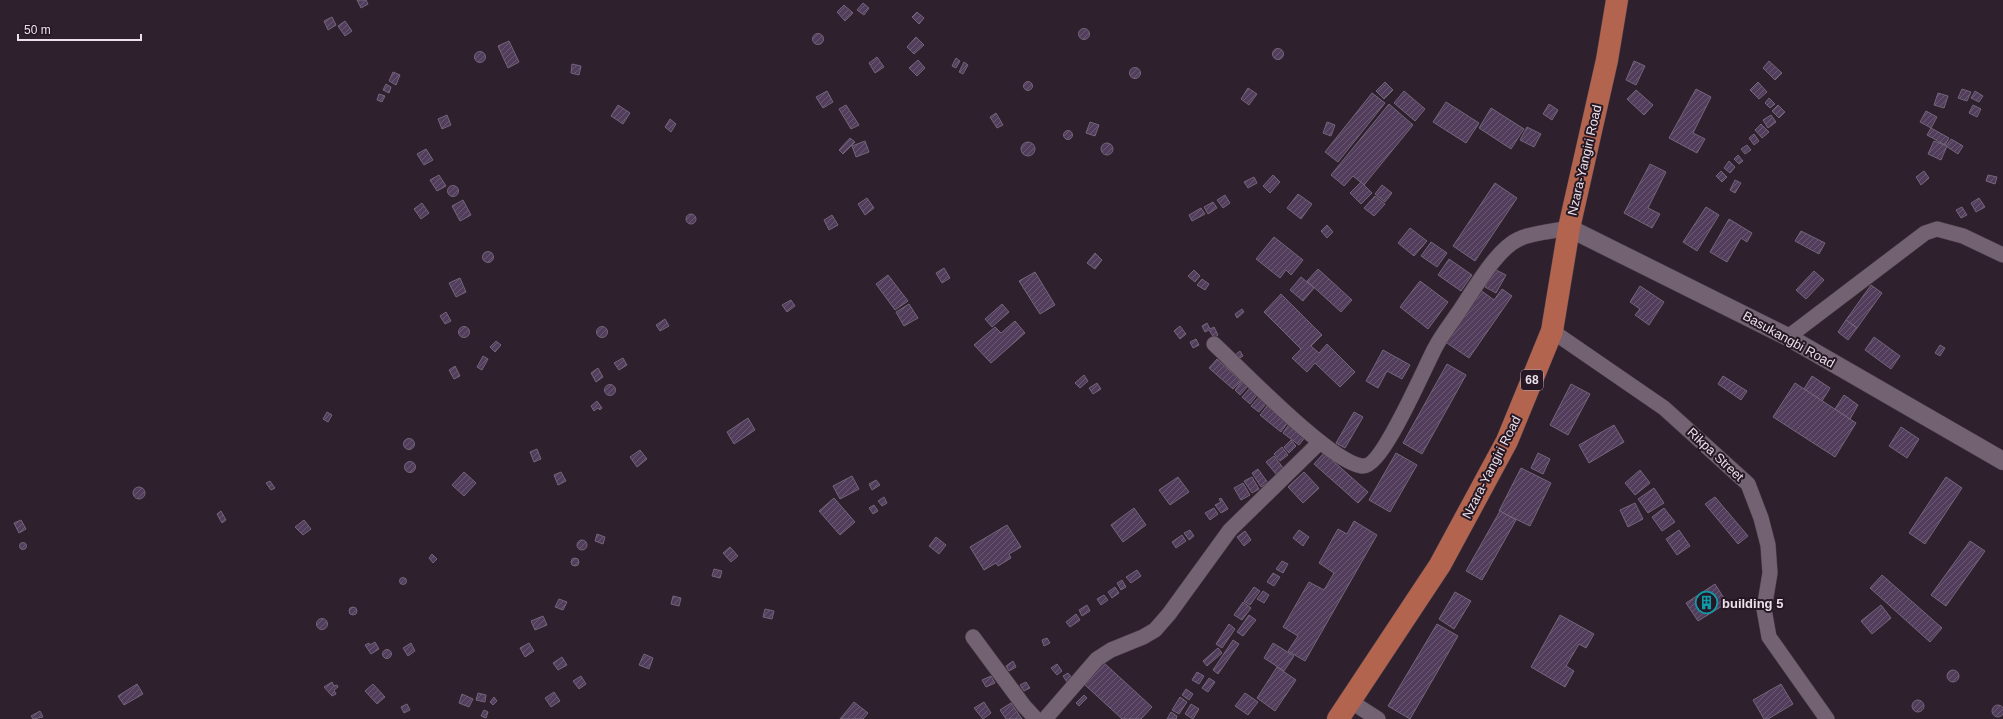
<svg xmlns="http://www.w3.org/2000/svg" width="2003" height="719" font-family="Arial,sans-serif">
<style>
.building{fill:url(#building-hatch);stroke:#726679}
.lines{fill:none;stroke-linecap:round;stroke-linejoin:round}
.minor-casing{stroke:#493e48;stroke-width:16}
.tertiary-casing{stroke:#493e48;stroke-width:19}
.primary-casing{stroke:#493e48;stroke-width:23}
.minor{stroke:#736271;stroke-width:15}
.tertiary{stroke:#736271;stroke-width:18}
.primary{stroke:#b2644f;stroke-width:22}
.labels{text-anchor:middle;stroke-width:4;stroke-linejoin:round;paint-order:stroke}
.shield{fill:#251723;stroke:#b0a4ae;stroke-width:1}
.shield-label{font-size:12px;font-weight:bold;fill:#ebe1ea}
.street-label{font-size:13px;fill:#ebe1ea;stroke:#251723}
.poi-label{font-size:13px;font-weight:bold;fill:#ebe1ea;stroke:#251723;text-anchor:start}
</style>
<defs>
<pattern id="building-hatch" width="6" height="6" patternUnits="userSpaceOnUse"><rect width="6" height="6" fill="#523d5c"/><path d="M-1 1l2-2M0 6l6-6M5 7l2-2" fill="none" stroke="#6b5974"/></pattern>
</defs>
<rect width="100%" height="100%" fill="#2f202d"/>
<g class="building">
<path d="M357,0H366L368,4L361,8Z"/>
<path d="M863,3L869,8L864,15L857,10Z"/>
<path d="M844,5L853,13L845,21L837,12Z"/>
<path d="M917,12L924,18L919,24L912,17Z"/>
<path d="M332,17L336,25L328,30L324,21Z"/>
<path d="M345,21L352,31L345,36L338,26Z"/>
<circle cx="1084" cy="34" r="5.5"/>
<circle cx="818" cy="39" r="5.5"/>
<path d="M916,37L924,45L914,54L907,47Z"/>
<path d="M509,41L519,62L508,68L498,46Z"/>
<circle cx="1278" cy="54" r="5.5"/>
<circle cx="480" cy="57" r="5.5"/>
<path d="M877,57L884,67L875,73L869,63Z"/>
<path d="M956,58L960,61L956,68L952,66Z"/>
<path d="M918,60L925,68L917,76L909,68Z"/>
<path d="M1634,61L1645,66L1636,85L1626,80Z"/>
<path d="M1769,61L1782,73L1775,80L1763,68Z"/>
<path d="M964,62L968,65L963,74L959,72Z"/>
<path d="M572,64L581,66L579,75L571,73Z"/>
<circle cx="1135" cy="73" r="5.5"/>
<path d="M393,72L400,75L396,85L389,81Z"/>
<circle cx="1028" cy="86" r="4.5"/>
<path d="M1385,82L1393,90L1384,99L1376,91Z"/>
<path d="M1758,82L1767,92L1759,99L1750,90Z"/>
<path d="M386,84L391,87L389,93L383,90Z"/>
<path d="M1248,88L1257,94L1249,105L1241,99Z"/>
<path d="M1696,89L1711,97L1693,133L1705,139L1697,153L1669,138Z"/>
<path d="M1962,89L1971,92L1967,101L1958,98Z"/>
<path d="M1636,90L1653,105L1644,115L1627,99Z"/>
<path d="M827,91L833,102L823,108L816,97Z"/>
<path d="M1404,91L1425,109L1415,121L1394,103Z"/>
<path d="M1975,91L1983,96L1979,102L1971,98Z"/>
<path d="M1372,93L1385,103L1338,162L1325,152Z"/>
<path d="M1938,93L1948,96L1944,108L1934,105Z"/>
<path d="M379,94L385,96L382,102L377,100Z"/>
<path d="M1769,98L1775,104L1770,108L1765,103Z"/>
<path d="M1446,102L1479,123L1466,143L1433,122Z"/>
<path d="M1389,104L1413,125L1364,185L1353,176L1344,186L1331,175Z"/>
<path d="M1549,104L1558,110L1552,120L1543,114Z"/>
<path d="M618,105L630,113L623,124L611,116Z"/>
<path d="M846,105L859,125L851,129L839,109Z"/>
<path d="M1778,105L1785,112L1779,118L1772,111Z"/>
<path d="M1973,105L1981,109L1977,117L1969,113Z"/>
<path d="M1491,108L1524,129L1511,149L1479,128Z"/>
<path d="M1926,111L1937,117L1931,128L1920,122Z"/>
<path d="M996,113L1003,125L997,128L990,117Z"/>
<path d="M447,115L451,125L442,129L438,119Z"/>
<path d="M1771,115L1776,122L1768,128L1763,120Z"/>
<path d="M670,119L676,124L671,132L665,127Z"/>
<path d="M1090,122L1099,125L1095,136L1086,133Z"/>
<path d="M1327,122L1335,125L1331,136L1323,133Z"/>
<path d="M1761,124L1769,132L1762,138L1755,130Z"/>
<path d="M1527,127L1541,134L1534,147L1520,140Z"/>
<path d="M1931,128L1949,138L1945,145L1927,135Z"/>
<circle cx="1068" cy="135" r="4.5"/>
<path d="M1754,134L1759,141L1754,145L1749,138Z"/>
<path d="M850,138L855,142L843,154L839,150Z"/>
<path d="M1951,139L1963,146L1958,154L1946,146Z"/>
<path d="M865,141L869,152L856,157L852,146Z"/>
<path d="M1934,141L1947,146L1941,160L1928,154Z"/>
<circle cx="1028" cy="149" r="7"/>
<circle cx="1107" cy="149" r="6"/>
<path d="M1747,145L1751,150L1745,154L1741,149Z"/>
<path d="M426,149L433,160L424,165L417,154Z"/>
<path d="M1738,155L1743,161L1739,164L1734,159Z"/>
<path d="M1729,161L1735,167L1730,173L1724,168Z"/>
<path d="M1650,164L1666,172L1648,208L1660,214L1652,228L1624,213Z"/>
<path d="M1721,171L1727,177L1722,182L1716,176Z"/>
<path d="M1924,171L1929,178L1921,185L1916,177Z"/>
<path d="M439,175L446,186L437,191L430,180Z"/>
<path d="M1273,175L1280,182L1270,193L1263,186Z"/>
<path d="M1988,175L1997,177L1995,184L1986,181Z"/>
<path d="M1254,177L1257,183L1248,188L1244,182Z"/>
<path d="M1735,180L1741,183L1735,193L1730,190Z"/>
<path d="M1361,182L1372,193L1361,204L1350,193Z"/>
<path d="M1495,183L1517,198L1475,261L1453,246Z"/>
<path d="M1382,185L1392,193L1385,202L1375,194Z"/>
<circle cx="453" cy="191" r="5.5"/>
<path d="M1298,194L1312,204L1301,219L1287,208Z"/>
<path d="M1225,195L1230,203L1223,208L1217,200Z"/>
<path d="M1375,196L1385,204L1374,216L1364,208Z"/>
<path d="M867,198L874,208L865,215L858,204Z"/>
<path d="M1979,198L1985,207L1976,212L1971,203Z"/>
<path d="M463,200L471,215L460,221L452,206Z"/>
<path d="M1213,202L1217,208L1208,214L1204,207Z"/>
<path d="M422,203L429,213L421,219L414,209Z"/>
<path d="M1706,207L1719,215L1697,251L1683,242Z"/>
<path d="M1962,207L1967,215L1961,218L1956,210Z"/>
<path d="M1201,208L1205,214L1192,221L1189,215Z"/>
<circle cx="691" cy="219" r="5"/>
<path d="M832,215L838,225L829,230L824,220Z"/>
<path d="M1729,219L1752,233L1747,242L1741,238L1727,262L1710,252Z"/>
<path d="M1327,225L1333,232L1327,238L1321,231Z"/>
<path d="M1410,228L1427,241L1414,256L1398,243Z"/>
<path d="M1801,231L1825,243L1819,254L1795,241Z"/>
<path d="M1274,237L1303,260L1291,275L1286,270L1280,278L1256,259Z"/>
<path d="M1431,242L1447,253L1437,267L1421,256Z"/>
<circle cx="488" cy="257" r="5.5"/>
<path d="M1095,253L1102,260L1095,269L1087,263Z"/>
<path d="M1449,259L1472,275L1461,291L1438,275Z"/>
<path d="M944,268L950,278L942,283L936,273Z"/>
<path d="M1318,269L1352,300L1341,312L1307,281Z"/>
<path d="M1494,269L1506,275L1496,293L1485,287Z"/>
<path d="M1194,270L1200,276L1195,282L1188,276Z"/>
<path d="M1814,271L1824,280L1806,299L1796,290Z"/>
<path d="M1035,272L1055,305L1040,314L1019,281Z"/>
<path d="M888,275L908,301L895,310L876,284Z"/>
<path d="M1301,277L1314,288L1303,301L1290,290Z"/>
<path d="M460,278L466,292L456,297L449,283Z"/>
<path d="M1202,279L1209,284L1205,290L1197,285Z"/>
<path d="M1420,281L1448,302L1428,329L1400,307Z"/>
<path d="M1871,285L1882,293L1857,328L1846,320Z"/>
<path d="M1640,286L1664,302L1649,325L1635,315L1640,309L1630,302Z"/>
<path d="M1479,289L1494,300L1502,289L1512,296L1469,358L1444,341Z"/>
<path d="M1281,294L1322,335L1311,346L1319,353L1327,344L1355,372L1340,387L1315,363L1307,372L1292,358L1301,349L1264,312Z"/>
<path d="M791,300L795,306L787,312L782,305Z"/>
<path d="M909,304L918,318L904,326L896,312Z"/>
<path d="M1002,304L1009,312L992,327L985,319Z"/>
<path d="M1242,309L1244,312L1237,318L1235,314Z"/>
<path d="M446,312L451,321L445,324L440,316Z"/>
<path d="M665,319L669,326L660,331L656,325Z"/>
<path d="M1846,320L1857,328L1848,340L1838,332Z"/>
<path d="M1015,321L1025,333L991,363L974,345L995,327L1001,333Z"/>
<path d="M1207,323L1210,329L1214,327L1218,335L1214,338L1209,330L1205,332L1202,326Z"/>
<path d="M1180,326L1186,334L1180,339L1174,331Z"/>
<circle cx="464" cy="332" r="5.5"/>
<circle cx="602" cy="332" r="5.5"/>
<path d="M1874,337L1900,356L1891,369L1865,350Z"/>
<path d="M1196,339L1199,345L1193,348L1190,342Z"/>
<path d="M496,341L501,345L495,352L490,347Z"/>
<path d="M1940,345L1945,348L1940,356L1935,353Z"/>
<path d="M1383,350L1410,365L1402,379L1387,371L1378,388L1366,381Z"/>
<path d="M1240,351L1243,356L1238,359L1235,355Z"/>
<path d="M483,356L488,359L482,370L477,367Z"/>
<path d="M623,358L627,365L619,370L614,363Z"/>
<path d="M1217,359L1241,381L1233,389L1209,368Z"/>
<path d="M1447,364L1466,375L1422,454L1403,443Z"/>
<path d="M455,366L460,376L454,379L449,370Z"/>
<path d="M598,368L603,377L596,382L591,373Z"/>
<path d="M1084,375L1088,381L1080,388L1075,383Z"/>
<path d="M1723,376L1747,391L1741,400L1718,384Z"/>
<path d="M1812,376L1830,388L1822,401L1804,389Z"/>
<path d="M1242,381L1248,386L1240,395L1235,390Z"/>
<path d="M1097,383L1101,389L1093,394L1089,388Z"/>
<path d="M1795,383L1856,423L1835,457L1773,417Z"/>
<path d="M1571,384L1590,394L1568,435L1550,425Z"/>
<circle cx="610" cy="390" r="5.5"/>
<path d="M1250,388L1258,394L1250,404L1242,397Z"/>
<path d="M1844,395L1858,405L1850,419L1835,409Z"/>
<path d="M1259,397L1266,404L1259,412L1251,406Z"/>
<path d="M597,401L602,408L600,410L598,408L594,411L591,406Z"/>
<path d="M1267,406L1288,422L1281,432L1260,415Z"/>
<path d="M327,412L332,415L328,422L323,419Z"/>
<path d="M1354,412L1363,417L1345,448L1336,443Z"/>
<path d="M748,418L755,430L734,444L727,432Z"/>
<path d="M1290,423L1306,436L1299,445L1283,433Z"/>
<path d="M1614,425L1624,442L1589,463L1579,445Z"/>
<path d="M1901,427L1919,439L1907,458L1889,446Z"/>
<circle cx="409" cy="444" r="5.5"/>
<path d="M1291,440L1296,446L1289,453L1284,447Z"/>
<path d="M1282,447L1288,455L1280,461L1274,454Z"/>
<path d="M537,449L541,459L534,462L530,452Z"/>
<path d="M640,450L647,459L637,467L630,457Z"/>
<path d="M1324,453L1368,492L1358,503L1314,464Z"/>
<path d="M1396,453L1417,465L1390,512L1369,500Z"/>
<path d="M1538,453L1550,459L1543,474L1531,468Z"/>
<path d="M1274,456L1284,469L1276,474L1266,462Z"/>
<circle cx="410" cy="467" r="5.5"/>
<path d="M1521,468L1551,483L1530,526L1499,511Z"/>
<path d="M1258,469L1268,483L1261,487L1252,473Z"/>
<path d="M1640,470L1650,483L1635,495L1625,483Z"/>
<path d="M464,472L476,483L464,496L452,485Z"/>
<path d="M561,472L566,481L558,485L554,475Z"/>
<path d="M1304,472L1319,488L1303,503L1288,487Z"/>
<path d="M852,476L859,489L840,499L833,486Z"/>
<path d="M1178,477L1189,492L1170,505L1159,490Z"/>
<path d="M1252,477L1259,489L1252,493L1244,481Z"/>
<path d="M1946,477L1962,488L1925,544L1909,533Z"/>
<path d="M876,480L880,485L872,490L869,484Z"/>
<path d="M270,481L275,488L271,490L266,483Z"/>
<path d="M1243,483L1250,495L1241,500L1234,488Z"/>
<circle cx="139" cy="493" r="6"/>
<path d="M1654,488L1664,503L1648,513L1638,499Z"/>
<path d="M884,497L887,503L882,506L878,501Z"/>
<path d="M1715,497L1748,536L1738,544L1705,504Z"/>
<path d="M834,498L855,522L840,535L819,511Z"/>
<path d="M1221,498L1228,509L1221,513L1215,505L1221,502L1219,499Z"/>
<path d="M1635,503L1643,519L1628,527L1620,510Z"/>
<path d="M874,505L878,511L873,514L869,508Z"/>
<path d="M1134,508L1146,525L1123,542L1111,525Z"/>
<path d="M1214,508L1218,514L1210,520L1205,513Z"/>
<path d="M1664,508L1675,522L1662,531L1652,517Z"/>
<path d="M221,511L226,520L222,523L217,514Z"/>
<path d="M1500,511L1516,520L1482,580L1466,571Z"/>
<path d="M21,520L26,529L19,533L14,523Z"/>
<path d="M304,520L311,529L303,535L295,527Z"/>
<path d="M1354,521L1377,535L1305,661L1288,651L1298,636L1283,627L1309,582L1324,590L1334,573L1319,563L1338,529L1347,534Z"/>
<path d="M1007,525L1021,547L1009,554L1011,558L998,566L996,563L984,570L970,547Z"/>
<path d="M1190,530L1194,536L1189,540L1184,533Z"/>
<path d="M1299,530L1309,537L1303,546L1293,538Z"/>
<path d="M1679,530L1690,546L1677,555L1666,539Z"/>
<path d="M1245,531L1251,540L1244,546L1237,537Z"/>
<path d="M597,534L605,537L603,544L595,541Z"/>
<path d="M1182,535L1186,541L1176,548L1172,542Z"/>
<path d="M936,537L946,545L939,554L929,546Z"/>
<circle cx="582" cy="545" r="5"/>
<path d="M1970,541L1985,551L1946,606L1931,595Z"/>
<circle cx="23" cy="546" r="3.5"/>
<path d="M730,547L738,556L731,562L723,553Z"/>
<path d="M432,554L437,559L433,563L429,558Z"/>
<circle cx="575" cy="562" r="4"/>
<path d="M1282,561L1288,564L1283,573L1276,569Z"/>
<path d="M714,569L722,571L720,578L712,576Z"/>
<path d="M1137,570L1141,576L1131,583L1126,577Z"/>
<path d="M1273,573L1280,577L1274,586L1267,582Z"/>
<path d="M1882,575L1942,628L1930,642L1870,588Z"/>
<circle cx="403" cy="581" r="3.5"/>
<path d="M1122,580L1126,587L1121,590L1117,583Z"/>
<path d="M1715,584L1727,603L1698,621L1686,603Z"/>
<path d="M1115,587L1119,593L1112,598L1108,592Z"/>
<path d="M1254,587L1260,591L1250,605L1244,601Z"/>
<path d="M1263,591L1269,595L1264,603L1257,599Z"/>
<path d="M1455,592L1471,601L1454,629L1439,619Z"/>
<path d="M1104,595L1108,600L1101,605L1097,599Z"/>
<path d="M673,596L681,598L679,606L671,604Z"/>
<path d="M559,599L567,602L563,610L555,607Z"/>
<path d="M1243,602L1251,608L1242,620L1234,615Z"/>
<path d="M1087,605L1090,611L1082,616L1079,610Z"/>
<path d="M1881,605L1891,618L1872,634L1861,621Z"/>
<circle cx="353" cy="611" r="4"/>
<path d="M765,609L774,611L772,619L763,617Z"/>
<path d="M1076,614L1080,620L1070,627L1066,622Z"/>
<path d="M1249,615L1256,620L1243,636L1237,632Z"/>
<path d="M1560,615L1594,634L1586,648L1579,644L1566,666L1574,671L1565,687L1531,667Z"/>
<path d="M543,616L547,625L535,630L531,621Z"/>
<circle cx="322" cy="624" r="5.5"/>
<path d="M1229,624L1235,629L1222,648L1216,644Z"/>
<path d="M1437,624L1458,636L1410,719L1388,706Z"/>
<path d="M1047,638L1050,643L1044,646L1042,640Z"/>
<path d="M1233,640L1239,644L1218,674L1213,670Z"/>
<path d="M375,642L379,649L371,654L365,645L369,643L370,645Z"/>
<path d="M411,643L415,651L408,656L403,648Z"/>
<path d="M529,643L534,651L525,657L520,648Z"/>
<path d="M1273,643L1294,656L1284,671L1264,658Z"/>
<path d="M1218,648L1222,653L1207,666L1203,661Z"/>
<circle cx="387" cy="654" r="4.5"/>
<path d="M644,654L653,658L649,669L639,665Z"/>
<path d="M562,657L567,665L558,670L553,663Z"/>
<path d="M1013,661L1016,667L1009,671L1006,666Z"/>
<path d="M1103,662L1152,707L1141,719H1122L1084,684Z"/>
<path d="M1057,664L1062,671L1057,675L1051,668Z"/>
<path d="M1277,667L1296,680L1275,711L1257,698Z"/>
<circle cx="1953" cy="676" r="6"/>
<path d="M1197,672L1204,676L1199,684L1192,680Z"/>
<path d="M1068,673L1072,678L1067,682L1063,676Z"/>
<path d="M581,676L586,684L579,689L573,681Z"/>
<path d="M991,676L995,683L986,687L982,680Z"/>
<path d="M1209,678L1215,682L1208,692L1202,688Z"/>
<path d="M332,682L334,686L337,685L338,687L334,690L336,694L332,696L324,687Z"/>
<path d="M1026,682L1030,688L1024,691L1020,685Z"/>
<path d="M137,684L143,694L124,705L118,696Z"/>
<path d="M373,684L385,697L377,704L365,691Z"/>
<path d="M1781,684L1793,704L1768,719H1764L1753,700Z"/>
<path d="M1186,689L1193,694L1189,700L1182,695Z"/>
<path d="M554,692L560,701L551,707L545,698Z"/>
<path d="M478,693L486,695L485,702L476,700Z"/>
<path d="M1245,693L1258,702L1248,715L1235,706Z"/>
<path d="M462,694L473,699L469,707L459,703Z"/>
<path d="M1084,695L1087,698L1079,706L1076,703Z"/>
<path d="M494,697L497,701L493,705L490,702Z"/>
<path d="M1180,697L1187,702L1179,714L1172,710Z"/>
<circle cx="1918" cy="706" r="6"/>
<path d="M854,702L868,713L863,719H840Z"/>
<path d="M984,702L991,713L983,719L974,708Z"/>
<path d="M1011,703L1022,719H1006L1000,710Z"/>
<path d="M407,704L410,710L404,713L401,707Z"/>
<path d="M1191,704L1199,709L1193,719L1185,714Z"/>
<circle cx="1998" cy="711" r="6"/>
<path d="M484,710L488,712L486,718L481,716Z"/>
<path d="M40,711L43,717L33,719L31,716Z"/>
<path d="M1171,712L1177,716L1176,719H1167Z"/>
</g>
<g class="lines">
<defs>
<g id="minor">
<path d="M1552,331L1664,408L1748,484L1761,518L1768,545L1770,573L1764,609L1769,637L1827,719"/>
<path d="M1788,337L1925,233L1937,229L1963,236L2003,255"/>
<path d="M1214,344C1242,370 1330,462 1362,466C1382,469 1425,366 1435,348C1441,336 1450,325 1458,313C1472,293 1496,249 1519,239C1530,233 1555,231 1569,228"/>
<path d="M973,637L1024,706L1036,719"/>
<path d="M1350,701L1378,719"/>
<path d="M1045,719L1097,659L1111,650L1143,637L1155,630L1169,614L1230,530L1320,442"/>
</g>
<path id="tertiary" d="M1569,228L1788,337L2003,461"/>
<path id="primary" d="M1338,719L1440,565L1507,441L1552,331L1569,228L1607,60L1617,0"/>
</defs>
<use href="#minor" class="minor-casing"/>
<use href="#tertiary" class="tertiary-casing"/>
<use href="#primary" class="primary-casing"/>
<use href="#minor" class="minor"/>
<use href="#tertiary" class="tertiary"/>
<use href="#primary" class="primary"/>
</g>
<defs>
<symbol id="building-ring" viewBox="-11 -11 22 22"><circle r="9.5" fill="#251723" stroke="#0f9aa8" stroke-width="1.5"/><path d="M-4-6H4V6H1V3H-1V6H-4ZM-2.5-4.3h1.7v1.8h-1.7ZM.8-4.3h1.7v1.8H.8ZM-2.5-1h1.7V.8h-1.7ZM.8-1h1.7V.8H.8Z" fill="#0f9aa8"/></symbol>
</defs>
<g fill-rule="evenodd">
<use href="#building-ring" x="1694" y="590" width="25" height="25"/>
</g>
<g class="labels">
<rect class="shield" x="1521" y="370" width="22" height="20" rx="3"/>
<g class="shield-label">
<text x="1532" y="384">68</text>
</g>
<g class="street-label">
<text transform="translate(1584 160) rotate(-77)" y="5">Nzara-Yangiri Road</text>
<text transform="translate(1789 339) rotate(29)" y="5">Basukangbi Road</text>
<text transform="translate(1716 454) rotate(43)" y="5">Rikpa Street</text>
<text transform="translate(1491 467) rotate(-63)" y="5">Nzara-Yangiri Road</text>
</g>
<g class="poi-label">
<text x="1722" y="608">building 5</text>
</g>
</g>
<path d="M18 34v6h123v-6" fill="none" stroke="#ebe1ea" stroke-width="2"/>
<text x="24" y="34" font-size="12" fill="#ebe1ea" stroke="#251723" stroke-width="3" paint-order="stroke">50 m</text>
</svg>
